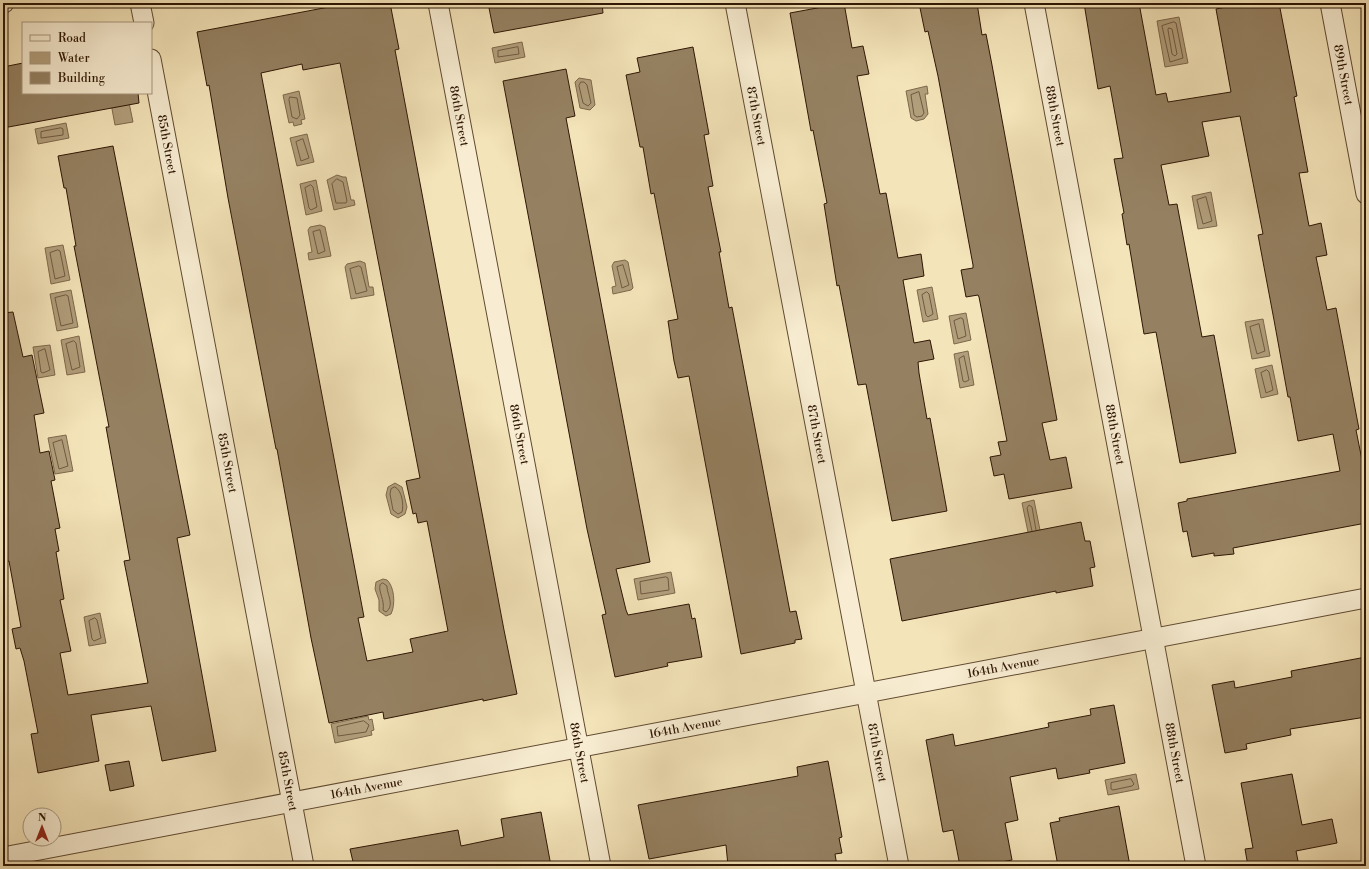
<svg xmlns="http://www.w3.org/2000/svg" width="1369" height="869" font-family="'Libre Bodoni',serif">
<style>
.water{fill:#b19e7b;stroke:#7d684b}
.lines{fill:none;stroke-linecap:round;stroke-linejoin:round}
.shore{stroke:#705a40;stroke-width:1}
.building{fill:#958162;stroke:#2e1604;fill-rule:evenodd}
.street-casing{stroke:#604a31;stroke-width:21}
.street{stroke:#f8edd2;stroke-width:19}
.labels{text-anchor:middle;stroke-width:4;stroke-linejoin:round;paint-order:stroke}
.street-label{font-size:12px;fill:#2e1604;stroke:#f8edd2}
</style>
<rect width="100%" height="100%" fill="#f4e4b9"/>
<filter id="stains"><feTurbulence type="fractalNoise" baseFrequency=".005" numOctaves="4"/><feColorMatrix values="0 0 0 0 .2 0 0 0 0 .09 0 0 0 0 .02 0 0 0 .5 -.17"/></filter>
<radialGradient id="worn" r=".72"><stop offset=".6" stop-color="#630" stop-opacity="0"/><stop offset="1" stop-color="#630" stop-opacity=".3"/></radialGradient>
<g class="water">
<path d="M1179,17L1188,63L1165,67L1157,21Z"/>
<path d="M522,42L525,57L495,63L492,48Z"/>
<path d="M579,78L591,80L595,105L590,110L580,108L575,82Z"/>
<path d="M927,86L928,94H925L928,114L924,119L916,121L911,118L906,91Z"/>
<path d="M299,91L305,119L301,120L302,124L294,126L293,122L289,123L283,95Z"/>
<path d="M109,93H127L133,122L115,125Z"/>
<path d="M66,123L69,138L38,144L35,129Z"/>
<path d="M307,134L314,162L297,166L290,138Z"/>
<path d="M337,175L343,177H346L351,200H354L355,205L334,210L327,180Z"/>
<path d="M316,180L322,211L306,215L300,184Z"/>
<path d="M1211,192L1217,226L1198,229L1192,196Z"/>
<path d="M320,225L325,227L331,256L309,260L308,253L312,252L308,230L310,227Z"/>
<path d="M63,245L70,280L51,284L45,248Z"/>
<path d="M625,260L628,262L633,288L631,290L613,294L612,287L616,286L612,266L614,262Z"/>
<path d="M360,261L365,263L369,287H373L374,295L351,299L345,267L347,264Z"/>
<path d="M932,287L938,319L923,322L917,290Z"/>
<path d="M71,290L78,327L57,331L50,294Z"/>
<path d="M966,313L971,340L954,344L949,316Z"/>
<path d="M1263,319L1270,356L1252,359L1245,322Z"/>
<path d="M79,336L85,372L67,375L61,340Z"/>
<path d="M50,345L55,375L38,378L33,347Z"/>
<path d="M968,351L974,385L960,388L954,354Z"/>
<path d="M1272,365L1278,394L1261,398L1255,369Z"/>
<path d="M66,435L73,471L55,474L48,438Z"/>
<path d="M395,483L402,487L407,507L405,514L398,518L391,514L386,495L388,487Z"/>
<path d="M1034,500L1041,535L1029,537L1022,503Z"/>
<path d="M671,572L675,593L638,600L634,579Z"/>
<path d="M383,579L387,580C394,586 396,604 391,614L386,616L379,611V600L375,589L376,582Z"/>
<path d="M100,613L106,643L89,646L84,617Z"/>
<path d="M368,716L369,720L372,719L374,730L371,731L372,735L335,743L331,724Z"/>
<path d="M1136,774L1139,789L1108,795L1105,780Z"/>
</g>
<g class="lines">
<g class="shore">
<path d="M1174,22L1176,23L1183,58L1170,62L1162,26Z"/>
<path d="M1169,28L1172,29L1177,54L1175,56L1172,54L1168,30Z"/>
<path d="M518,47L519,54L498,57V51Z"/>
<path d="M581,82H584L587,85L591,103L588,106L583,103L579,86Z"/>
<path d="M919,92L924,113L922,116L917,117L914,115L911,95Z"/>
<path d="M290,97L297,98L300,115L297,119L292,117L289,100Z"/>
<path d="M61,128L63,129V135L41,138V132Z"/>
<path d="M303,139L309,158L301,161L296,142Z"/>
<path d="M337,179L343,182L347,201L346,203H336L332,184Z"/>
<path d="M311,185L313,187L317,207L311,210L309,208L305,188Z"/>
<path d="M1206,197L1212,221L1203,224L1197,200Z"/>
<path d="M320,230L325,251L318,254L313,232Z"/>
<path d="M58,250L60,251L65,276L55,279L50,253Z"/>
<path d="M623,265L629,285L622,288L617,267Z"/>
<path d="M359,266L361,267L367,291L356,294L350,269Z"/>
<path d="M927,292L929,294L933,314L928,317L926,315L922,295Z"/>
<path d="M66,295L68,296L73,323L61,326L55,298Z"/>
<path d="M961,318L963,319L966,336L958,339L954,321Z"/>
<path d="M1259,324L1265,351L1257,354L1250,327Z"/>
<path d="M74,341L76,343L80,367L72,370L66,344Z"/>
<path d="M45,349L50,370L43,373L41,372L38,352Z"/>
<path d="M964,356L969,380L965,382L963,381L959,359Z"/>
<path d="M1267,370L1269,372L1273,390L1266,393L1261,373Z"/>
<path d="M62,440L68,466L59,469L53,443Z"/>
<path d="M395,487C402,490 404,505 402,512L398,514L393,510L390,494L391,489Z"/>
<path d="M1032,531L1027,508L1029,505L1032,507L1036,530"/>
<path d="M666,577L668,578L669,590L641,594L640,582Z"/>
<path d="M383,583L387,586C387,595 395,605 386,612L383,610C385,600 378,592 380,585Z"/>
<path d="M95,618L97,620L101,638L94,641L92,639L89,621Z"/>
<path d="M364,721L369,725L366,732L338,736L337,727Z"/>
<path d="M1131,779L1134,784L1132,786L1113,790L1111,789V783Z"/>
</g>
</g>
<g class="building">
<path d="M350,3H390L399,49L395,50L504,630L517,694L483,701V699L384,719L383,712L329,723L311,638L277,449H276L228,198L209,85L207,86L197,32ZM340,63L420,478L406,481L413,514L416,513L418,523L427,521L448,631L410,639L413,652L367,661L358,618L364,617L261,73L302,64L303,70Z"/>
<path d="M488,3H602L603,13L494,33Z"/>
<path d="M844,3L852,48L863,46L869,74L857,76L880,194L886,193L898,258L921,254L924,276L903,280L914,343L930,340L934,359L918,362L919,373L927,419L930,418L947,511L892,521L866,384L858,385L839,285L837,286L824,204L827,203L813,130L811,131L790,13Z"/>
<path d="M919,3H977L982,35L986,34L992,65L1057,420L1042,423L1050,460L1066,457L1072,488L1009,499L1004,474L994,476L990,457L1001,455L998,442L1007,441L979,297L978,295L966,297L961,270L973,268V265L938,76L928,31L925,32Z"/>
<path d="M1084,3H1139L1156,95L1166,93L1168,102L1231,92L1216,9L1247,3H1279L1297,96L1294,97L1308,172L1299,173L1309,226L1321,223L1327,255L1316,257L1327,310L1336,308L1359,429L1356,430L1363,465H1366V523L1233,548L1234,554L1214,556V553L1192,557L1187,531L1183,532L1178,503L1187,501V499L1340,471L1333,434L1298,441L1290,397H1288L1274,320L1258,235L1263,234L1240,116L1202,122L1209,156L1161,165L1169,205L1177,204L1202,337L1214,335L1236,453L1180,463L1156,332L1144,334L1129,244L1127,245L1122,214L1124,213L1114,159L1123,158L1110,86L1098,89Z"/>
<path d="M693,47L709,134L704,135L713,186L708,187L721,252H719L729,308L732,307L790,612L796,611L802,639L795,640V643L741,654L689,376L678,378L674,361L668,321L678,319L654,193L651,194L643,147H640L626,75L640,72L637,58Z"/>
<path d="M23,63V93H138L139,103L3,128V67Z"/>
<path d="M566,69L575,116L566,118L650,562L616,569L626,610L628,615L689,604L692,619L695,618L702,657L667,663L668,666L615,677L602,615L606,614L587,529L503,81Z"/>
<path d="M113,146L190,535L177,538L216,751L162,761L151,706L91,715L99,761L38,773L31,734L38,733L24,661L20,648L16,649L12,629L21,627L9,561L3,562V313L13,312L23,357L32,355L44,413L34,415L40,453L49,451L55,480L51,481L60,528L55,529L59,551L56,552L64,599L60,600L71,651L60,653L68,695L148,683L124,561L130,560L106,427H109L74,246H76L66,188H64L58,156Z"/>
<path d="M1081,522L1085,541H1090L1095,567L1090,568L1093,586L1056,593V591L902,621L890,559Z"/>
<path d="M1366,657V717L1290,729L1291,735L1246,744L1247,749L1225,753L1212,685L1234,681L1235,688L1292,677L1291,671Z"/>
<path d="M1114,705L1125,763L1089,770L1090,773L1058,779L1056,768L1010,777L1018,820L1005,823L1012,860L981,866H960L953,830L943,832L926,740L953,734L955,746L1049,727L1048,723L1091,715L1090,709Z"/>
<path d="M129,761L134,786L110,791L105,765Z"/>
<path d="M828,761L842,837L839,838L842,853L835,854L837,866H728L726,845L649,859L638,805L798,776L797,767Z"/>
<path d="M1292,774L1302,825L1332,819L1337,843L1296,851L1299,866H1248L1245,849L1253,848L1241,783Z"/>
<path d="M1119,806L1130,866H1058L1050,823L1060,821L1059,818Z"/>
<path d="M541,812L551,866H354L350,849L458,830L461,846L504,837L501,819Z"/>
</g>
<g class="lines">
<defs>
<g id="street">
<path d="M3,3H4"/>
<path d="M140,3L144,23"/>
<path id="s1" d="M438,3L601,866"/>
<path id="s2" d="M735,3L899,866"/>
<path id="s3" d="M1034,3L1196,866"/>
<path id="s4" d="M1330,3L1366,194"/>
<path id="s5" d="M151,59L304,866"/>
<path id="s6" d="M3,857L1366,598"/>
</g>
</defs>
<use href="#street" class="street-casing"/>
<use href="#street" class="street"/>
</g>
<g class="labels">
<g class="street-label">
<text dy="4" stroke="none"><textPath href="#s4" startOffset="73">89th Street</textPath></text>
<text dy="4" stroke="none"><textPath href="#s1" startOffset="115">86th Street</textPath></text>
<text dy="4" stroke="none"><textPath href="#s2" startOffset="115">87th Street</textPath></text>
<text dy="4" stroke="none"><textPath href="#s3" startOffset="115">88th Street</textPath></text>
<text dy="4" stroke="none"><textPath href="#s5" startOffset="87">85th Street</textPath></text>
<text dy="4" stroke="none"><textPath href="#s2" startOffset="439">87th Street</textPath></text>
<text dy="4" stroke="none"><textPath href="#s3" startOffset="439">88th Street</textPath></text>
<text dy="4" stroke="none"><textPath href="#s1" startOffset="439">86th Street</textPath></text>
<text dy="4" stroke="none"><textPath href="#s5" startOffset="411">85th Street</textPath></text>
<text dy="4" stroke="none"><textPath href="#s6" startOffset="1018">164th Avenue</textPath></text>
<text dy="4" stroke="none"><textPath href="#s6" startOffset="694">164th Avenue</textPath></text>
<text dy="4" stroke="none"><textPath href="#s1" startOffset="763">86th Street</textPath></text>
<text dy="4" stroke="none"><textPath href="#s2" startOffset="763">87th Street</textPath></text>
<text dy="4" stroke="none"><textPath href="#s3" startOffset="763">88th Street</textPath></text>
<text dy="4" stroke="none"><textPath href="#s5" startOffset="735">85th Street</textPath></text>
<text dy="4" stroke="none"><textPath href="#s6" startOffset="370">164th Avenue</textPath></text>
</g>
</g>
<rect width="1369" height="869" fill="none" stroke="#f4e4b9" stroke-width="16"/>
<rect x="4" y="4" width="1361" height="861" fill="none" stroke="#2e1604" stroke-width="2"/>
<rect x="8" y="8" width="1353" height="853" fill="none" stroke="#2e1604"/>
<rect x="22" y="22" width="130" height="72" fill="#f8edd2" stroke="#a79780"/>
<rect x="30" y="35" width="20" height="6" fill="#f8edd2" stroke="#a79780"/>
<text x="58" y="42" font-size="12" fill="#2e1604">Road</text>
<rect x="30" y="52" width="20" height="12" fill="#b19e7b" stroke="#a79780"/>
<text x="58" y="62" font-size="12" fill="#2e1604">Water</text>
<rect x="30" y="72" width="20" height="12" fill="#958162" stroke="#a79780"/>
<text x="58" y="82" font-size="12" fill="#2e1604">Building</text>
<g transform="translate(42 827)"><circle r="19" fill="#f8edd2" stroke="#a79780"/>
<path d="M0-3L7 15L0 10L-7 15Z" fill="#8f2418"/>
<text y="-6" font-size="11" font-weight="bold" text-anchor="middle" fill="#2e1604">N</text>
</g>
<rect width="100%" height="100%" filter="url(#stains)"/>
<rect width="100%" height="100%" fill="url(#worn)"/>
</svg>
